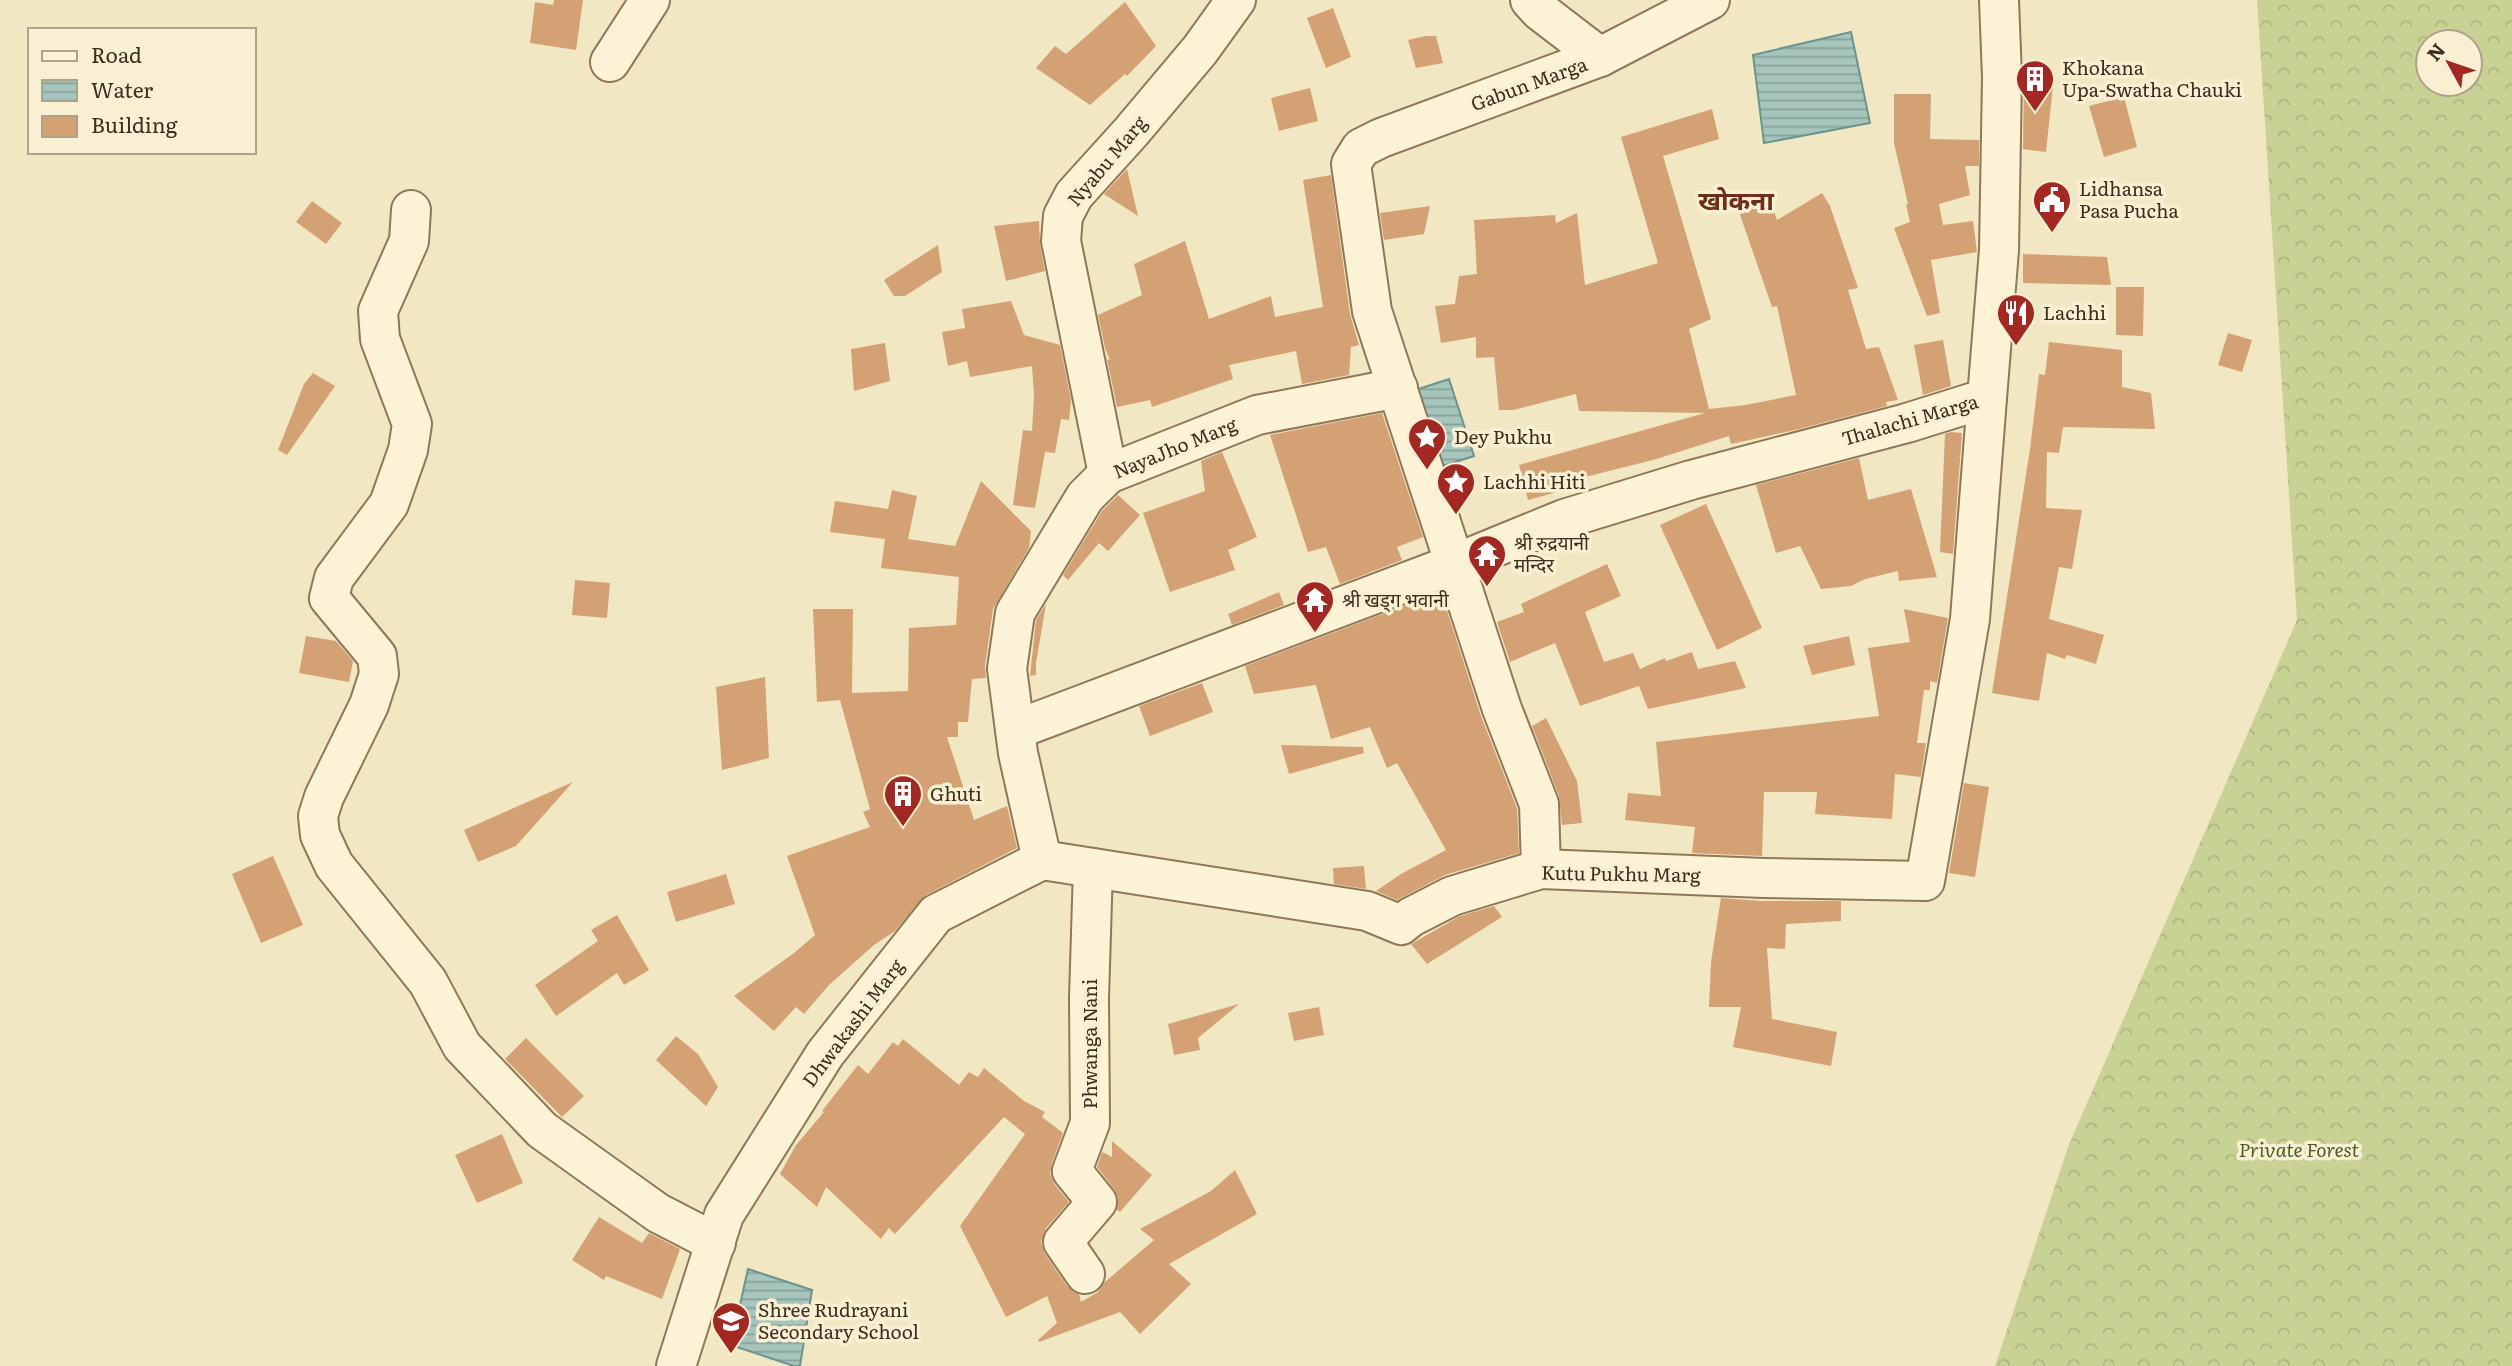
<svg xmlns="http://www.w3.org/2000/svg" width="2512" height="1366" font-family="Literata,'Noto Sans Devanagari',serif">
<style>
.forest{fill:url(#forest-crowns);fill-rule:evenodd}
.water{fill:url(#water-rules);stroke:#6b948c;stroke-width:2}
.building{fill:#d4a175}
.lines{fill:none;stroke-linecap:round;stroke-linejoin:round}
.minor-casing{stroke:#8f7858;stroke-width:42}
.minor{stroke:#fcf3d7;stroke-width:38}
.labels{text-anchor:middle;stroke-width:7;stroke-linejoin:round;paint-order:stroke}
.poi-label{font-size:19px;fill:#3d2e1d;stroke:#f9f0d3;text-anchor:start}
.street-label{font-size:19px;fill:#3d2e1d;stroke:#f9f0d3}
.park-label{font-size:19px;font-style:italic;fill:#4a5c22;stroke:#f9f0d3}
.district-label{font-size:26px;font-weight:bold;fill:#6e2e18;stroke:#f9f0d3}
</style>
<defs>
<pattern id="forest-crowns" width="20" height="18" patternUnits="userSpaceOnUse" patternTransform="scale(1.75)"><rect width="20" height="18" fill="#c8d295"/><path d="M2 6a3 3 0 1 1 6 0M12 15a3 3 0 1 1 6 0" fill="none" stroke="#adb580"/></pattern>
<pattern id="water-rules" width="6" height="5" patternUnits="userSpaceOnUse" patternTransform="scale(1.75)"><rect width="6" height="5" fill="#a5c5bd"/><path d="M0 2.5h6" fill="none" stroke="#88a099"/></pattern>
</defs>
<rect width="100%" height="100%" fill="#f2e7c3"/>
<path class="forest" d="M2257,0H2512V1366H1995L2068,1147L2297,620ZM2428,42H2470V84H2428Z"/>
<g class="water">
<path d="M1851,32L1870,123L1764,143L1753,55Z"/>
<path d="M1449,379L1474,456L1427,471L1403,394Z"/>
<path d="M748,1269L812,1290L800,1366H794L731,1345Z"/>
</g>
<g class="building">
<path d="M554,0H583L576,50L530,43L535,2L553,5Z"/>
<path d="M1125,2L1156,46L1127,76L1125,74L1090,105L1036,68L1055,46L1066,54Z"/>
<path d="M1333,8L1351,57L1326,68L1307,18Z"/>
<path d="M1425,36H1436L1443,63L1416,68L1408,40Z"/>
<path d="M2024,74L2054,76L2046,152L2023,149Z"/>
<path d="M1310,88L1318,121L1279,131L1271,98Z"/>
<path d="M1894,94H1931L1930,139L1979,140V166H1965L1970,195L1939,204L1943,225L1973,221L1977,252L1931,260L1940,313L1927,316L1894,228L1910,222L1906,205L1908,204L1894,143Z"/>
<path d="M2124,97L2137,147L2104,157L2089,106Z"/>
<path d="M1712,109L1719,139L1663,156L1711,319L1689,329L1709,409L1746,405L1796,395L1777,306L1772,307L1738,209L1769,198L1777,220L1822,193L1830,206L1858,288L1848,290L1866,349L1879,347L1898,400L1886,402L1887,406L1799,429L1731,444L1729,436L1653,460L1581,478L1583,485L1528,500L1519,465L1705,413L1579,411L1576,394L1513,410H1499L1494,357L1476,358V337L1441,343L1435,306L1455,304L1459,276L1477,274L1474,220L1555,215L1556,223L1577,213L1585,285L1658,263L1621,137Z"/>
<path d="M1127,169L1138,216L1104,194Z"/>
<path d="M1331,175L1350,314L1359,345L1351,347L1349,375L1302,384L1296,351L1229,365L1233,379L1152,407L1150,400L1117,407L1107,359L1110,360L1105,348L1098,315L1142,295L1134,264L1185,241L1209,319L1271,296L1275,317L1323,307L1303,180Z"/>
<path d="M312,201L342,223L326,244L296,222Z"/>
<path d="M1430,206L1424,234L1384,240L1380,213Z"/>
<path d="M1039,221L1040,245L1045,271L1006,281L994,226Z"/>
<path d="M938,245L942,272L905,296H894L884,280Z"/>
<path d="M2023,254L2107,257L2111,285L2023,283Z"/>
<path d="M2116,287H2144L2143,336L2116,335Z"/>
<path d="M1011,301L1024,335L1060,345L1071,400L1069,420L1061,419L1055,453L1045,452L1035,508L1013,505L1023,430L1032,431L1034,396L1032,366L970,377L967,361L948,366L942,332L965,328L962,309Z"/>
<path d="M2228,333L2252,340L2242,372L2218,365Z"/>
<path d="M1943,340L1951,386L1923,395L1914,345Z"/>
<path d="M2049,342L2122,350V387L2151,393L2155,429L2063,427L2059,453L2047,452L2046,508L2082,510L2072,569L2059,567L2049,619L2104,635L2096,664L2067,655L2065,659L2047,653L2039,701L1992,693L2030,449L2039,374L2045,375Z"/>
<path d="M885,343L890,381L854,391L851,349Z"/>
<path d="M313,373L335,386L287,455L278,450L304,384Z"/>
<path d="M1382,413L1423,537L1397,547L1402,560L1340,584L1326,547L1308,552L1270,435Z"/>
<path d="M1951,432L1962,433L1953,554L1940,552L1945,434Z"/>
<path d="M1222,452L1257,537L1228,550L1235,570L1170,592L1143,513L1205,491L1201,461Z"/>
<path d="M1859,458L1868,500L1911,489L1937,577L1899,581L1898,571L1865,579L1851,586L1821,589L1800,546L1776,553L1756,485Z"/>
<path d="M981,481L1031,531L1029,548L993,609L985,666L986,678L972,679L968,722H958V737H947L974,820L1007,806L1017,848L926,895L895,931L874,945L829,985L804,1014L796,1007L774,1031L734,996L794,953L815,935L787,856L870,827L863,812L870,809L840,700L817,702L813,609H853L852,693L908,691L909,628L956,625L959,577L881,568L885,539L830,532L835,501L888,509L892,490L917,496L908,539L955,546Z"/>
<path d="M1118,495L1140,515L1108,551L1099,543L1068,580L1063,575L1102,511Z"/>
<path d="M1706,504L1762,628L1717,650L1660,525Z"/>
<path d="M1607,564L1621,596L1585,612L1604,662L1633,653L1640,669L1665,658L1666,661L1692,652L1698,669L1735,661L1746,688L1648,709L1639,686L1580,706L1555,643L1510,662L1497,622L1524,612L1521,604Z"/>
<path d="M575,580L610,583L607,618L572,615Z"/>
<path d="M1279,592L1284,605L1232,625L1228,614Z"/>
<path d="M1442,595L1481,716L1517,808L1519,853L1445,875L1397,900L1376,891L1401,874L1446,850L1397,763L1387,768L1370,727L1331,739L1316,685L1254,694L1245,666L1417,601L1418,605Z"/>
<path d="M1046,604L1036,663V675L1030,676L1036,620Z"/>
<path d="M1904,609L1948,618L1937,683L1930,681V690H1924L1917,743H1926L1921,777L1895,774L1892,819L1815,814L1817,792H1764L1762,856L1692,853L1695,827L1625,820L1628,793L1661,796L1656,742L1879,716L1868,648L1910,642Z"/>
<path d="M306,636L336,641L353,661L349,682L299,673Z"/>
<path d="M1849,636L1855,665L1812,675L1803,646Z"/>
<path d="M765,677L769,758L722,770L716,687Z"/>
<path d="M1202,683L1213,712L1150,736L1139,706Z"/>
<path d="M1546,718L1577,781L1582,823L1562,825L1559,796L1532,726Z"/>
<path d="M1281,745L1363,747L1364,753L1289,774Z"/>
<path d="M573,782L516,846L478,862L464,830Z"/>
<path d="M1964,783L1989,787L1975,877L1949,873Z"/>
<path d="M273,856L303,925L261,943L232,874Z"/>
<path d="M1364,866L1366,889L1334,884L1333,868Z"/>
<path d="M726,874L735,904L676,922L667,892Z"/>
<path d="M1721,898L1761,901H1841V921L1786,924L1785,949L1767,948L1772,1019L1837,1032L1831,1066L1733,1047L1741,1007H1709L1711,962Z"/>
<path d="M1494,906L1502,917L1427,964L1411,944L1460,916Z"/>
<path d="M617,915L649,970L624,985L617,973L556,1016L535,985L598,941L591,930Z"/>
<path d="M1239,1004L1198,1038L1200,1050L1174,1055L1168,1024Z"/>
<path d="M1319,1007L1324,1035L1294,1041L1288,1013Z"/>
<path d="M676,1036L698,1054L718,1087L706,1106L656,1060Z"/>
<path d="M526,1038L584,1096L562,1117L505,1059Z"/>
<path d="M903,1039L959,1085L969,1072L978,1077L984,1068L1024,1101L1045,1112L1042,1117L1063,1133L1052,1163L1050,1174L1055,1185L1069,1202L1046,1228L1041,1242L1045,1254L1067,1286L1079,1294L1081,1302L1098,1292L1105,1282L1154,1240L1140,1229L1211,1191L1235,1170L1257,1214L1169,1264L1191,1284L1140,1334L1120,1312L1039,1342L1038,1340L1057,1323L1047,1296L1006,1317L960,1226L1025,1134L1004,1117L895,1234L889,1228L881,1239L826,1187L817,1207L780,1174L796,1145L824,1112L822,1111L858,1065L868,1074L893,1042L898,1046Z"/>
<path d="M502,1134L523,1183L477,1203L455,1155Z"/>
<path d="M1112,1141L1152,1175L1120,1212L1117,1210L1118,1198L1114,1189L1097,1167L1102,1152L1112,1157Z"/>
<path d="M599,1217L642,1243L649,1233L680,1249L662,1299L606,1276L604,1280L572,1260Z"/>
</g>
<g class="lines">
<defs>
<g id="minor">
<path d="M1530,0L1540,11L1600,57"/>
<path d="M610,62L650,0"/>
<path d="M411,210L409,241L378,311L380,339L412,424L408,450L389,504L334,578L329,598L377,656L379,674L369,705L324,797L318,816L320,835L334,865L428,982L462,1046L542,1130L658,1213L716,1243"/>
<path d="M1108,474L1061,241L1063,216L1074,195L1131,132L1200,50L1236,0"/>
<path d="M1015,730L1454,564L1564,519L1691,480L1907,423L1987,398L1999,250L2002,77L1999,0"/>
<path d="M1042,860L1367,911L1401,925L1411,917L1452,896L1541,869L1764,878L1925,881L1970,619L1987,398"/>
<path d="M1541,869L1539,804L1502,709L1372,311L1351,164L1361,148L1381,138L1600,57L1710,0"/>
<path d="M1085,1274L1063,1242L1097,1202L1072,1171L1090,1123L1089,998L1093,868"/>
<path d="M676,1366L724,1215L825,1054L936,914L1042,860L1018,753L1007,669L1015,613L1085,497L1108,474L1257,415L1398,388"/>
</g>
</defs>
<use href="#minor" class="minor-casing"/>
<use href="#minor" class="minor"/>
</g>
<defs>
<symbol id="building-pin" viewBox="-11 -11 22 30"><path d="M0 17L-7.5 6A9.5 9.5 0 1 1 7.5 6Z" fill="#a42721" stroke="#f9f0d3"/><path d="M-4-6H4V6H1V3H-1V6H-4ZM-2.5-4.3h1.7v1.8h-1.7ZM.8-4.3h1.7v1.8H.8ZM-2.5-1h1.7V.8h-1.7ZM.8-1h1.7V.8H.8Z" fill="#fff"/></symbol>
<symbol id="civic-pin" viewBox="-11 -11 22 30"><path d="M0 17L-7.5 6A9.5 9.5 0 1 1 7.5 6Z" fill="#a42721" stroke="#f9f0d3"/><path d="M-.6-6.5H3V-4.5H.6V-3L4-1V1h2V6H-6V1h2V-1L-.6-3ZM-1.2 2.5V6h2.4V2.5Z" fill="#fff"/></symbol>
<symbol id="restaurant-pin" viewBox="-11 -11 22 30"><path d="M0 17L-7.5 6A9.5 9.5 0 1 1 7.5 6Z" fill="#a42721" stroke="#f9f0d3"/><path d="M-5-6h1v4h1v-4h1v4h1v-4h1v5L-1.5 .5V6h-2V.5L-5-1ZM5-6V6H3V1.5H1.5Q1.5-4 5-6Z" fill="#fff"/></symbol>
<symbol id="sight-pin" viewBox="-11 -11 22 30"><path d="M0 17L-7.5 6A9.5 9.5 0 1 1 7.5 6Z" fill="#a42721" stroke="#f9f0d3"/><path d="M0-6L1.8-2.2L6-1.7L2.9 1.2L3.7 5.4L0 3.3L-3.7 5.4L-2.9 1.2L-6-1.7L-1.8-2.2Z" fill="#fff"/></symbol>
<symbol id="temple-pin" viewBox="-11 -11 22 30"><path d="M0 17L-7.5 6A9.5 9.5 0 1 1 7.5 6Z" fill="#a42721" stroke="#f9f0d3"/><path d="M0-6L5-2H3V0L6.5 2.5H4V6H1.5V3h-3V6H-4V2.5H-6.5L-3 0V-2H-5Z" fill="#fff"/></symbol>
<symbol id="school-pin" viewBox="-11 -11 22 30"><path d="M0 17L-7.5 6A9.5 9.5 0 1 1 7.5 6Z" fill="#a42721" stroke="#f9f0d3"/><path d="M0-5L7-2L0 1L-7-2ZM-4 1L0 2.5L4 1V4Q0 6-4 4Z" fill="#fff"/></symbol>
</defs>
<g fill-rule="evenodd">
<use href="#building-pin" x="2013" y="57" width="44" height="60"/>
<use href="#civic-pin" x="2030" y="178" width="44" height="60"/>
<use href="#restaurant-pin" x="1994" y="291" width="44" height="60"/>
<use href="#sight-pin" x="1405" y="415" width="44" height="60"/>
<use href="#sight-pin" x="1434" y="460" width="44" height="60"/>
<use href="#temple-pin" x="1465" y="532" width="44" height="60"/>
<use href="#temple-pin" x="1293" y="578" width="44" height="60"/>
<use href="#building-pin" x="881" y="772" width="44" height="60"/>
<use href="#school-pin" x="709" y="1299" width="44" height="60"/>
</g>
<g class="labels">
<g class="poi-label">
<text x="2062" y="75">Khokana<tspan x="2062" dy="22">Upa-Swatha Chauki</tspan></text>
<text x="2079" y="196">Lidhansa<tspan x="2079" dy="22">Pasa Pucha</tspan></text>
<text x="2043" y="320">Lachhi</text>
<text x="1454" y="444">Dey Pukhu</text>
<text x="1483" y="489">Lachhi Hiti</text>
<text x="1514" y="550">श्री रुद्रयानी<tspan x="1514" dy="22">मन्दिर</tspan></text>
<text x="1342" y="607">श्री खड्ग भवानी</text>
<text x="930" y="801">Ghuti</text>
<text x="758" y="1317">Shree Rudrayani<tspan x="758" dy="22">Secondary School</tspan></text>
</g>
<g class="street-label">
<text transform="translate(1529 84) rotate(-20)" y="7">Gabun Marga</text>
<text transform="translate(1107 161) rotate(-50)" y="7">Nyabu Marg</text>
<text transform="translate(1910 420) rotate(-16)" y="7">Thalachi Marga</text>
<text transform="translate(1175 448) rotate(-22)" y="7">NayaJho Marg</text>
<text transform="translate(1621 874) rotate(1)" y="7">Kutu Pukhu Marg</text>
<text transform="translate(853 1023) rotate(-53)" y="7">Dhwakashi Marg</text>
<text transform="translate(1090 1044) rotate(-90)" y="7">Phwanga Nani</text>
</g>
<g class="park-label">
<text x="2299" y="1157">Private Forest</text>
</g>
<g class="district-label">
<text x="1736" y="210">खोकना</text>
</g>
</g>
<rect x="28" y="28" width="228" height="126" fill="#f9f0d3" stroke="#aea28a" stroke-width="2"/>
<rect x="42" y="51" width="35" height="10" fill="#fcf3d7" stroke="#aea28a" stroke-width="2"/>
<text x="91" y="63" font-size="21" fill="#3d2e1d">Road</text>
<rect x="42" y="80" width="35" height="21" fill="url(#water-rules)" stroke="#aea28a" stroke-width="2"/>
<text x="91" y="98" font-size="21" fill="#3d2e1d">Water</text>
<rect x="42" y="116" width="35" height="21" fill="#d4a175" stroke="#aea28a" stroke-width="2"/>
<text x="91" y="133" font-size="21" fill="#3d2e1d">Building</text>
<g transform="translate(2449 63) rotate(310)"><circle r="33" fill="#f9f0d3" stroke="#aea28a" stroke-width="2"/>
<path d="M0-5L12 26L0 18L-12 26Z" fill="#a42721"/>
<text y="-10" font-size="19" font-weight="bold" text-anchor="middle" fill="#3d2e1d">N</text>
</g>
</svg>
